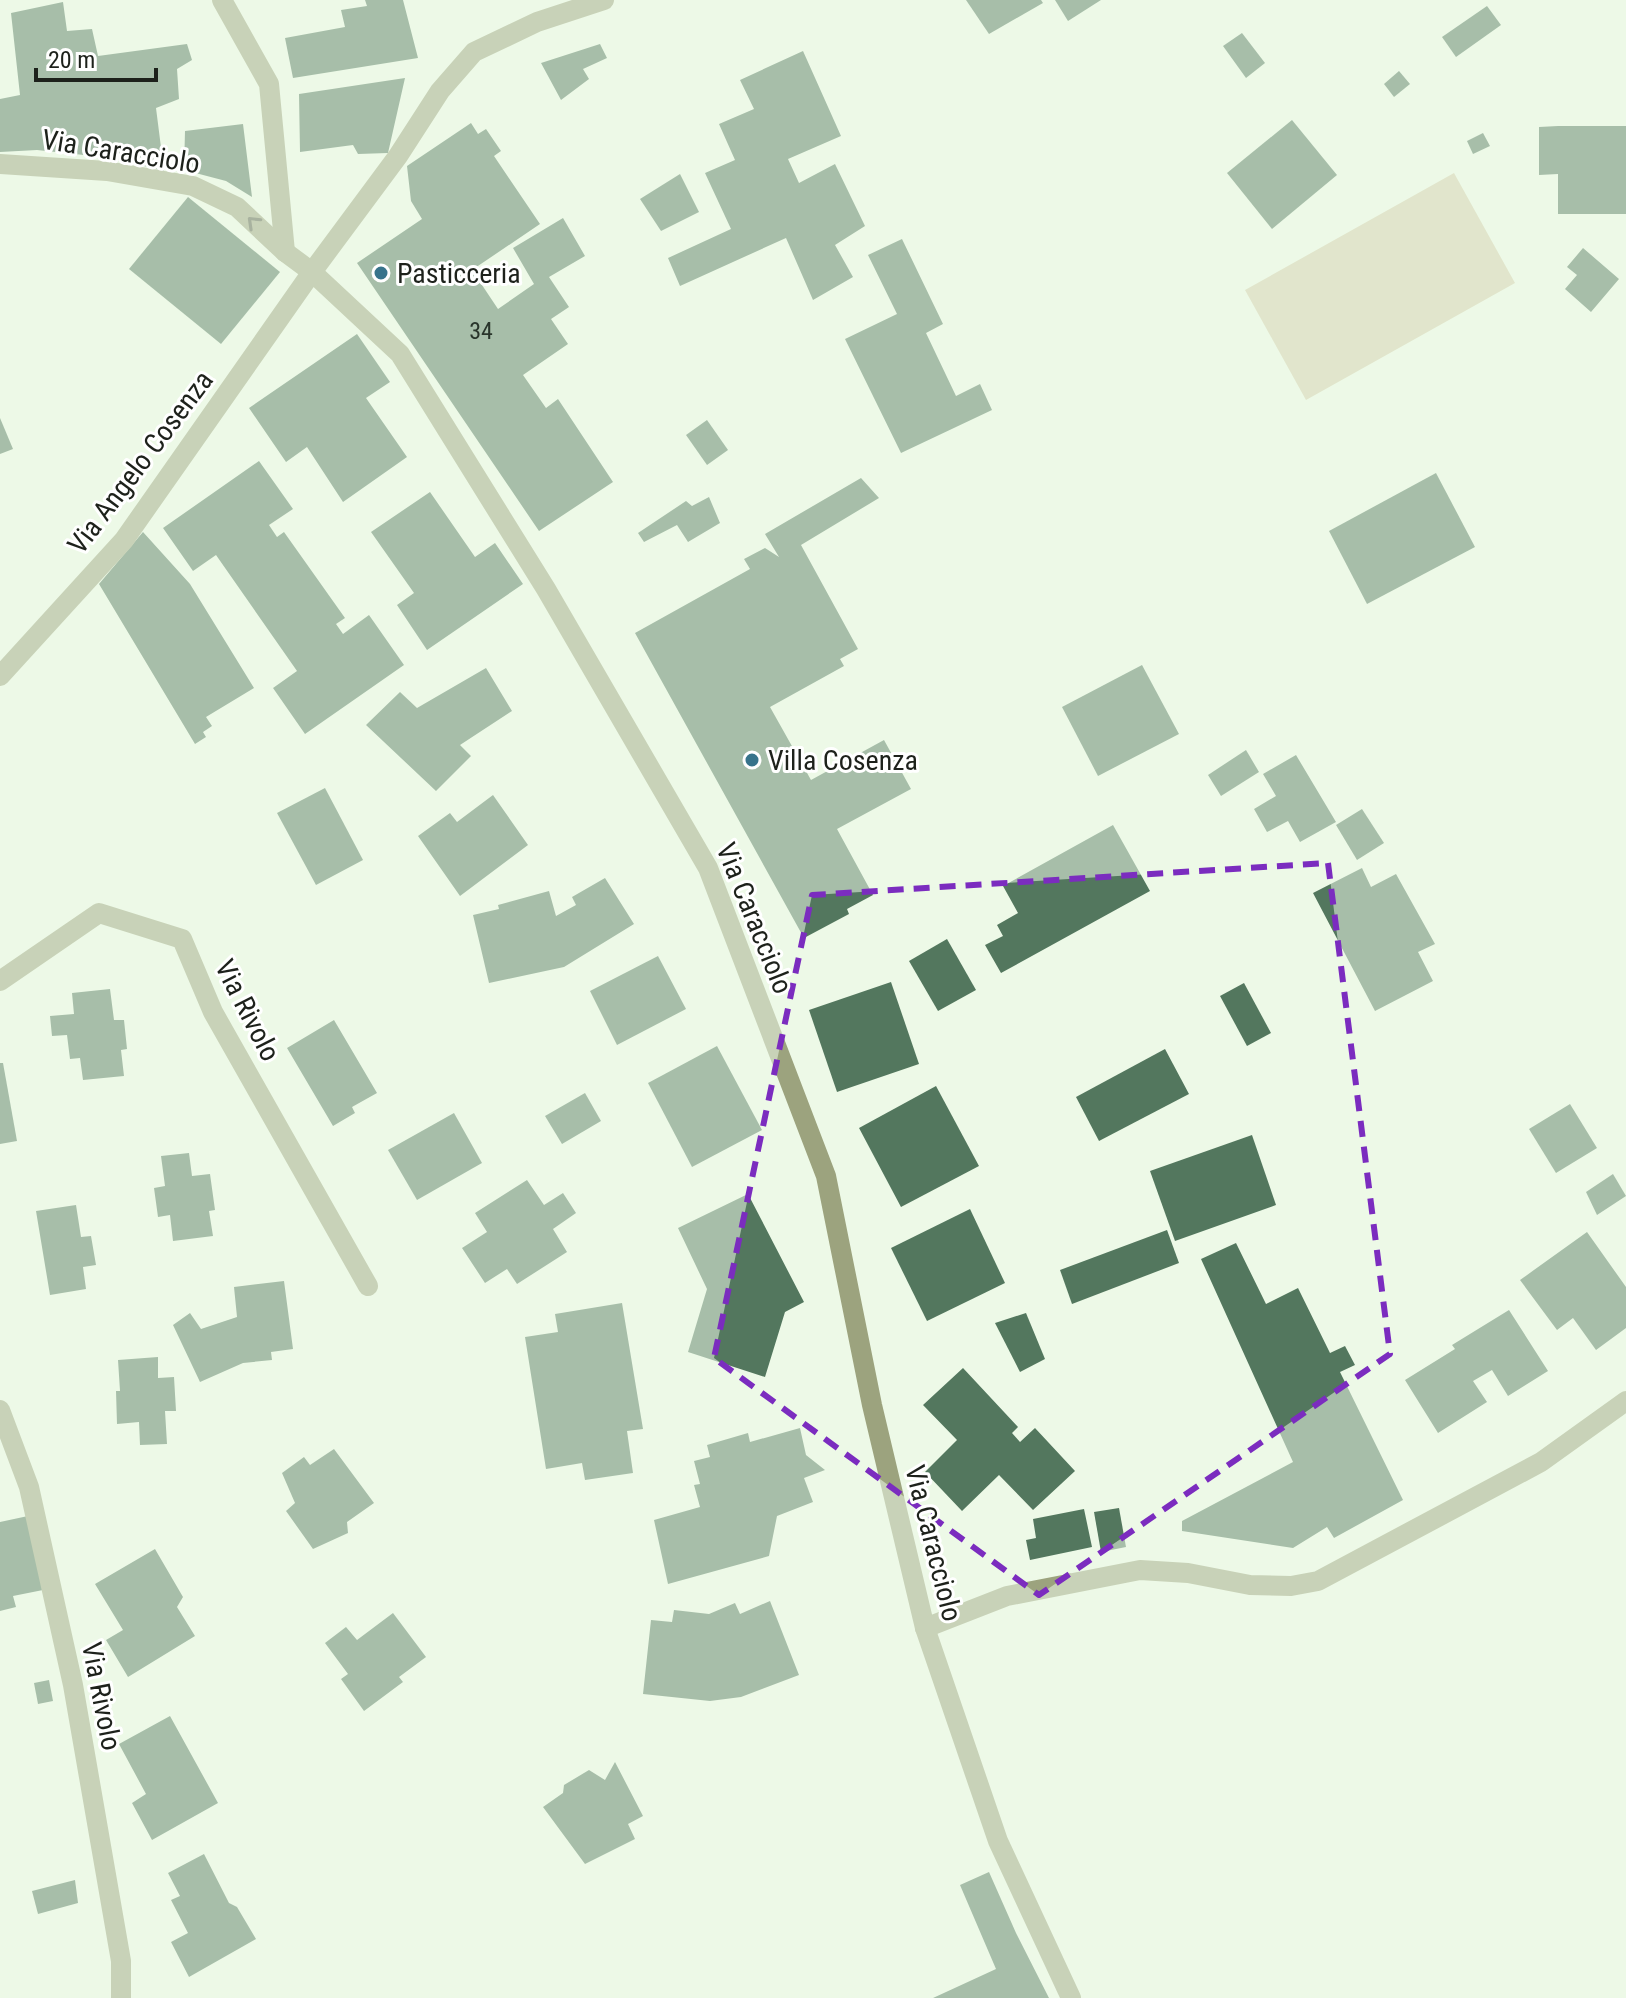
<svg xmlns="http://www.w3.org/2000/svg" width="1626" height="1998" font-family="'Roboto Condensed',sans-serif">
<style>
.green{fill:#d3cdaa}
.building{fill:#53775e}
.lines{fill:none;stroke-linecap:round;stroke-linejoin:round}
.lane{stroke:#9ca37e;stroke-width:20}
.street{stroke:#9ca37e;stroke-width:20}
.oneway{stroke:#565c48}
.marked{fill:none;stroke:#7b2cbf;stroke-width:6;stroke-dasharray:16 10;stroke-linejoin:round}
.poi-dot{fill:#37738b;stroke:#fff;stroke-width:3}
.labels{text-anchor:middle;stroke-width:6;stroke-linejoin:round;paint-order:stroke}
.number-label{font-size:24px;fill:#2a362c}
.street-label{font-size:28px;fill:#1d211b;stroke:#fff}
.poi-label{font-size:28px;fill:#1d211b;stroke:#fff;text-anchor:start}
</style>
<rect width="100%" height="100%" fill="#edf9e7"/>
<path class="green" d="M1454,173L1515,283L1306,400L1245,290Z"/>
<g class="building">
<path d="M365,0H403L418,58L293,78L285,38L345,27L341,10L367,6Z"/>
<path d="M966,0H1041L1043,3L989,34Z"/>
<path d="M1055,0H1101L1068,21Z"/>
<path d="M63,2L67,31L92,29L98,56L187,44L192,60L177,69L179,99L156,108L164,171L112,158L37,150L0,152V99L20,95L11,13Z"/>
<path d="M1487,6L1501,25L1456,57L1442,37Z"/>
<path d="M1242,33L1265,63L1246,78L1223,46Z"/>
<path d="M600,44L607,58L583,69L589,79L561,100L541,63Z"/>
<path d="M803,51L841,136L788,159L799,183L835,164L865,226L835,245L853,277L813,300L786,238L680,286L668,258L731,229L705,173L735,160L719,124L754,109L740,80Z"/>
<path d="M1399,71L1410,84L1394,97L1384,84Z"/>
<path d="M405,78L388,153L358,154L353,145L300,152L299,94Z"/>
<path d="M1292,120L1337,175L1272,229L1227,173Z"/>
<path d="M471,123L478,134L486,129L501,151L494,156L540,224L472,270L498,309L534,284L513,248L563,218L585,256L549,277L569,307L551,319L568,344L523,375L546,408L558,399L613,482L539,531L357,263L422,219L411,201L407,166Z"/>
<path d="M243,124L252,197L226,181L184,170L185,131Z"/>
<path d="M1558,126H1626V214H1558V174L1539,175V127Z"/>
<path d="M1483,133L1490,146L1473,154L1467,141Z"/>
<path d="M680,174L699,212L661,231L640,199Z"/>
<path d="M188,197L280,272L221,344L129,269Z"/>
<path d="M902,239L943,324L926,333L956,396L980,384L992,410L901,453L845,339L897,314L868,255Z"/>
<path d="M1583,248L1619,279L1591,312L1565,289L1577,275L1567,267Z"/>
<path d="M357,334L390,382L366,398L407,457L343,502L307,447L286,462L249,408Z"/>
<path d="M0,418L13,449L0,454Z"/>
<path d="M707,420L728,450L707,465L686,435Z"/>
<path d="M259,461L293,509L269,525L277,537L284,532L345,618L336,624L343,634L369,615L404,665L305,734L273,688L297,671L216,555L193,571L163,528Z"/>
<path d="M1436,473L1475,547L1367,604L1329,531Z"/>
<path d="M861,478L879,498L801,545L858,649L840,659L844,666L770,707L811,780L884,740L911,789L837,829L873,895L847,909L849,914L804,938L635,633L750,569L744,559L765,548L779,557L765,534Z"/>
<path d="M430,492L475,557L495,543L523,584L427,650L397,605L414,593L371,532Z"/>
<path d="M709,497L720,523L688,542L677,525L644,542L638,533L686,501L692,506Z"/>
<path d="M143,532L190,584L254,688L206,717L212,726L203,732L206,737L195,744L99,584Z"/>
<path d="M1142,665L1179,734L1098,776L1062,707Z"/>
<path d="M486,668L512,711L460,745L471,756L436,791L366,725L400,692L417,708Z"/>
<path d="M1246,750L1259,772L1221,796L1208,775Z"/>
<path d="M1296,755L1336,822L1300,842L1288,821L1267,832L1254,809L1276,796L1263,774Z"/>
<path d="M325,788L363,860L316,885L277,813Z"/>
<path d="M493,795L528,845L460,896L418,836L450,813L457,822Z"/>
<path d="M1362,809L1384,843L1357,860L1336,825Z"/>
<path d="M1113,825L1150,891L1001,973L985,945L1003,936L997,925L1018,913L1003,886Z"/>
<path d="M1362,868L1371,887L1396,874L1435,944L1418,952L1433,981L1375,1011L1313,893Z"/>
<path d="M605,878L634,924L564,967L489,983L473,915L499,909L498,905L549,891L556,916L576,905L572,897Z"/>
<path d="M947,939L976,990L938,1011L909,961Z"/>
<path d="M658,956L686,1009L617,1045L590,991Z"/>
<path d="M891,982L919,1064L837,1092L809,1010Z"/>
<path d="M1244,983L1271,1033L1247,1046L1220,996Z"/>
<path d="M110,989L114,1020H124L127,1049L121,1050L124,1076L83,1080L80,1058L70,1059L67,1035L52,1036L50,1016L74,1014L72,993Z"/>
<path d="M334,1020L377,1093L352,1107L355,1113L333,1126L287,1048Z"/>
<path d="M717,1046L762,1130L692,1167L648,1083Z"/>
<path d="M1165,1049L1189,1094L1099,1141L1076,1097Z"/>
<path d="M0,1063H3L17,1141L0,1144Z"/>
<path d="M936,1086L979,1166L901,1207L859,1128Z"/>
<path d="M585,1093L601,1121L562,1144L545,1116Z"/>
<path d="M1570,1104L1597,1148L1556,1173L1529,1129Z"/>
<path d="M454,1113L482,1163L417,1200L388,1150Z"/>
<path d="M1252,1135L1276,1205L1175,1241L1150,1171Z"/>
<path d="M189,1153L192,1176L210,1174L215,1210L209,1211L213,1236L173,1241L170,1215L158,1217L154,1188L165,1186L161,1156Z"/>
<path d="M1613,1174L1626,1196L1597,1215L1586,1192Z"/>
<path d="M527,1180L544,1205L563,1193L576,1213L553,1229L567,1252L517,1284L507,1269L485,1283L462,1248L487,1232L475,1213Z"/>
<path d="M748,1194L804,1302L785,1312L765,1377L688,1352L707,1289L678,1228Z"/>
<path d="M76,1205L81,1237L91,1236L96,1265L83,1267L86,1289L50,1295L36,1211Z"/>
<path d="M970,1209L1005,1283L927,1321L891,1248Z"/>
<path d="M1167,1230L1179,1263L1072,1304L1060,1270Z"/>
<path d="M1587,1232L1626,1287V1328L1596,1350L1573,1318L1557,1330L1520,1280Z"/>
<path d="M1236,1243L1266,1304L1298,1288L1330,1353L1345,1346L1355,1365L1340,1372L1403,1500L1334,1538L1327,1527L1293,1548L1182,1531V1521L1293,1462L1201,1259Z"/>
<path d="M284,1281L293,1349L271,1352L272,1360L243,1363L200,1382L173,1325L190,1313L201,1329L237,1317L234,1287Z"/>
<path d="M622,1303L643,1429L627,1431L633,1473L585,1480L582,1463L546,1469L525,1337L558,1332L555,1314Z"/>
<path d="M1509,1310L1548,1371L1508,1396L1492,1370L1473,1381L1487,1402L1438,1433L1405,1380L1455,1349L1452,1345Z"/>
<path d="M1026,1313L1045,1359L1020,1372L995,1323Z"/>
<path d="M158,1357V1378L174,1377L176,1411H165L167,1444L140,1445L139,1422L117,1424L116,1391H120L118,1360Z"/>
<path d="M963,1368L1018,1427L1012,1433L1020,1442L1035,1428L1075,1471L1033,1510L999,1475L962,1511L925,1472L957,1440L923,1405Z"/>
<path d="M800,1428L806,1455L825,1470L804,1478L813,1502L777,1516L769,1556L668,1584L654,1520L700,1507L694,1485L700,1484L694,1461L710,1457L707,1445L748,1433L750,1442Z"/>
<path d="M334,1449L374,1503L347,1522L348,1533L313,1549L286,1511L295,1503L282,1473L304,1457L310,1465Z"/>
<path d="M1119,1508L1126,1547L1101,1552L1094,1512Z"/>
<path d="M1084,1509L1092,1547L1030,1560L1026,1540L1036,1538L1033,1519Z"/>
<path d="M28,1516L43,1590L13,1596L16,1607L0,1611V1522Z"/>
<path d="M155,1549L183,1597L177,1607L195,1636L128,1677L106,1640L123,1630L95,1584Z"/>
<path d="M770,1601L799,1675L741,1697L710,1701L643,1694L651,1620L672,1622L674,1610L709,1614L735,1603L740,1614Z"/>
<path d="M393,1613L426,1657L399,1677L403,1682L364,1711L341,1679L348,1674L325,1643L346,1627L357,1640Z"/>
<path d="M49,1680L53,1701L38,1704L34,1683Z"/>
<path d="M170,1716L218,1803L152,1840L132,1803L146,1794L119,1744Z"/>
<path d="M615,1762L643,1816L628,1824L635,1839L585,1864L543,1807L563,1793L564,1785L589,1770L605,1780Z"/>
<path d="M204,1854L229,1903L237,1907L256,1939L189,1977L171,1942L188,1933L171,1900L180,1896L168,1873Z"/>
<path d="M989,1872L1016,1933L1049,1998H933L996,1969L960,1885Z"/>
<path d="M75,1880L78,1903L38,1914L32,1891Z"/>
</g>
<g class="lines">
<path class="lane" d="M222,0L269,84L285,252"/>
<g class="street">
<path d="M0,164L107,171L193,186L237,207L285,252L312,272L400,354L546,589L708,868L826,1176L872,1405L925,1628L998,1841L1071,1998"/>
<path d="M0,676L124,540L312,272L398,156L440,91L474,52L537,22L604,0"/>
<path d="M0,981L99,913L182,939L213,1012L368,1286"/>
<path d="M0,1410L29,1487L73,1685L121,1961V1998"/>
<path d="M925,1628L1007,1596L1140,1570L1188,1573L1250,1585L1291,1586L1318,1581L1541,1462L1626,1401"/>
</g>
</g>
<defs><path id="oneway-chevron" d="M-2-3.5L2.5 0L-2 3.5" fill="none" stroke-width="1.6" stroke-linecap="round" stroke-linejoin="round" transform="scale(2)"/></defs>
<use class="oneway" href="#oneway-chevron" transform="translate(253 222) rotate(-136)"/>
<path d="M0 0H1626V1998H0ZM1328,863L1390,1354L1039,1595L714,1358L812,895Z" fill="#edf9e7" fill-opacity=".55" fill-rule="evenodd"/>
<path class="marked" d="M1328,863L1390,1354L1039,1595L714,1358L812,895Z"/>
<g class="poi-dot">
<circle cx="381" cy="273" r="8"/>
<circle cx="752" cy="760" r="8"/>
</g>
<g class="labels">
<g class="number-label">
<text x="481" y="339">34</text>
</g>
<g class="street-label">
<text transform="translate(121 151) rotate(9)" y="10">Via Caracciolo</text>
<text transform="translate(140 462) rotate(-53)" y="10">Via Angelo Cosenza</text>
<text transform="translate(755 918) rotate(68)" y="10">Via Caracciolo</text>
<text transform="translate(248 1010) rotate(63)" y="10">Via Rivolo</text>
<text transform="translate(934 1543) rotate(76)" y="10">Via Caracciolo</text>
<text transform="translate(102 1696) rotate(79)" y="10">Via Rivolo</text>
</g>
<g class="poi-label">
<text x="397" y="283">Pasticceria</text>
<text x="768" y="770">Villa Cosenza</text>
</g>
</g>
<path d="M36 68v12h120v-12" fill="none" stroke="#1d211b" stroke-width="4"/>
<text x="48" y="68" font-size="24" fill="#1d211b" stroke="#ffffff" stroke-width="6" paint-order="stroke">20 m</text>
</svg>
